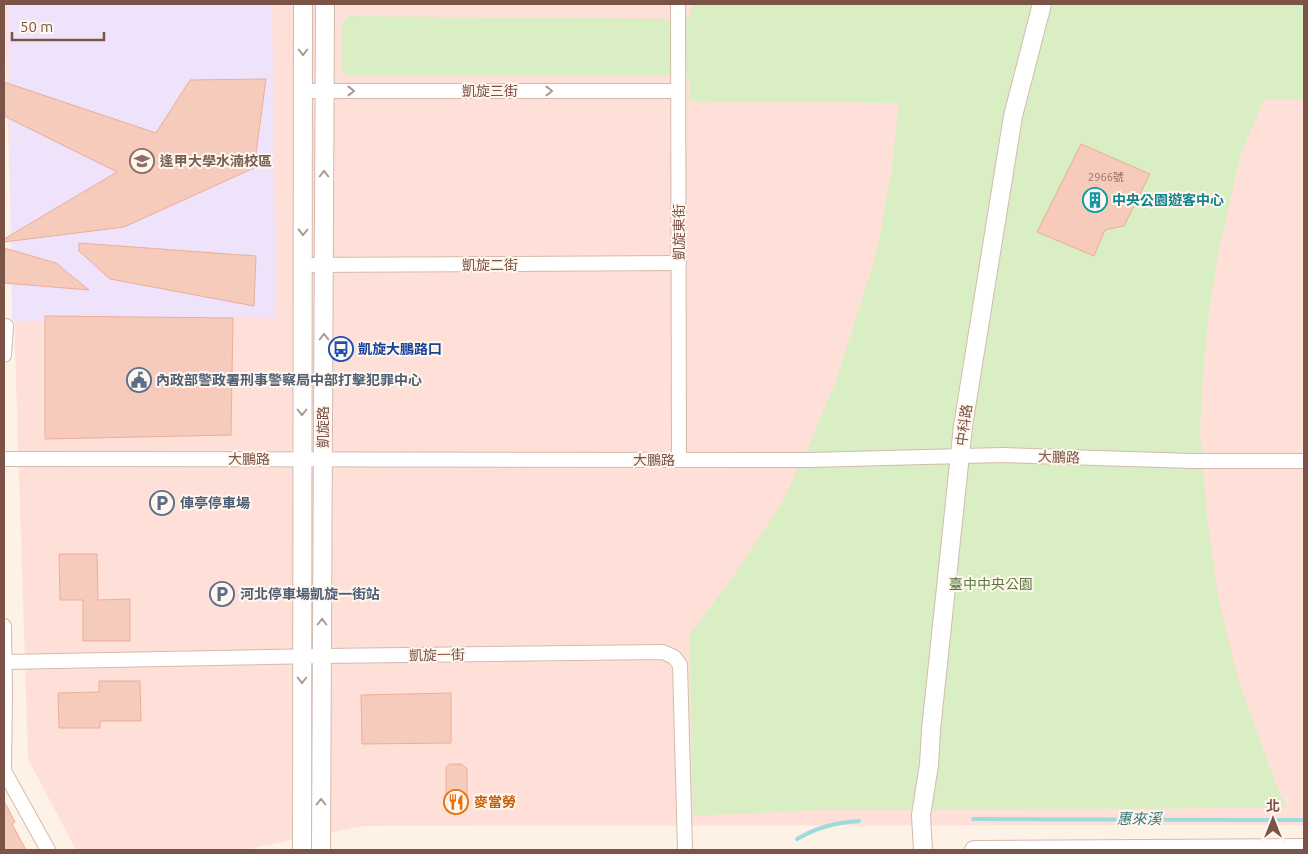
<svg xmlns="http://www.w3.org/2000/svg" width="1308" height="854" font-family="Ubuntu,'Noto Sans TC',sans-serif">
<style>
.commercial{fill:#ffe0d9}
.education{fill:#efe2fb}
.green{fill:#d9eec2}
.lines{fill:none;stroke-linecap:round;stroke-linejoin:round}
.stream{stroke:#9ddbdd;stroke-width:4}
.building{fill:#f6cbbb;stroke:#ebae99}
.minor-casing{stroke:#d4baad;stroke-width:16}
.tertiary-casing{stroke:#d4baad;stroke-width:20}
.minor{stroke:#fff;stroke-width:14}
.tertiary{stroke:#fff;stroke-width:18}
.oneway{stroke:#b09891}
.labels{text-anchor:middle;stroke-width:4;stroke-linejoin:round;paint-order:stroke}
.number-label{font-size:11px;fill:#9a7164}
.street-label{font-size:14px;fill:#7b5347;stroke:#fff6ee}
.education-label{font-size:14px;font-weight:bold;fill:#785e54;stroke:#fff6ee;text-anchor:start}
.culture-label{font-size:14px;font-weight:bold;fill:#0d838f;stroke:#fff6ee;text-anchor:start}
.transit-label{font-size:14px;font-weight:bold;fill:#164399;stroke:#fff6ee;text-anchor:start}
.service-label{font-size:14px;font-weight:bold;fill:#4e5e75;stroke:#fff6ee;text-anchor:start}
.park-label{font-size:14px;fill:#567b3c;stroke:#fff6ee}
.food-label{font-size:14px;font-weight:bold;fill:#c56008;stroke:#fff6ee;text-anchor:start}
.water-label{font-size:15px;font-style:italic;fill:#37767a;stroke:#fff6ee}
</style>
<rect width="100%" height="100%" fill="#fef2e6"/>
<path class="commercial" d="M4,4H1304V825L363,826L243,850H76L28,759Z"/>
<path class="education" d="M8,4H272L276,317L12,321Z"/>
<path class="green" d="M691,4H1304V100H1264L1241,153L1219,251L1208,317L1203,376L1200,432L1207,518L1219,603L1240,686L1279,792L1288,808L818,810L693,816L689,635L733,577L783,501L812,438L835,383L876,256L891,174L899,103L689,101V75H347L341,70L342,22L349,16L690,19Z"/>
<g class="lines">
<g class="stream">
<path d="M973,819L1304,820"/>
<path d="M797,839C818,827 834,823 859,821"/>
</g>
</g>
<g class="building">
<path d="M266,79L254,168L124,227L4,242V239L117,172L4,116V82L156,133L190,80Z"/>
<path d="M1081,144L1150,174L1124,226L1105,230L1094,256L1037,232Z"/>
<path d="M79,243L256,256L254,306L110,279L79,251Z"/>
<path d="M4,248L56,263L89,290L4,283Z"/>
<path d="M45,316L233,318L231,435L45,439Z"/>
<path d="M59,554H97L98,600L130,599V641H83V600H60Z"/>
<path d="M99,681H140L141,721H100V728H59L58,693L99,692Z"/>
<path d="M451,693V743L362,744L361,695Z"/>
<path d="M450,764H462L467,769V810L446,811V767Z"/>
<path d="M4,801L15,822L12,824L26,850H4Z"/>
</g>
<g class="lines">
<defs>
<g id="minor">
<path d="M678,4L679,460"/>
<path d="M302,91H678"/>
<path d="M302,265L679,263"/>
<path d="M4,355L6,326"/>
<path d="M4,459L808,460L1003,455L1193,461H1304"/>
<path d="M4,626L5,694L4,771L48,850"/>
<path d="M4,662L322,656L663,652L674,657L680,665L685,850"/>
</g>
<g id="tertiary">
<path d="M302,850L303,4"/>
<path d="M321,850L325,4"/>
<path d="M923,850L921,815L929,765L931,730L963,426L1013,116L1042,4"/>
<path d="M974,850L1304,848"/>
</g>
</defs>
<use href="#minor" class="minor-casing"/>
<use href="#tertiary" class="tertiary-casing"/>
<use href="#minor" class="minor"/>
<use href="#tertiary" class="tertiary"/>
</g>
<defs><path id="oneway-chevron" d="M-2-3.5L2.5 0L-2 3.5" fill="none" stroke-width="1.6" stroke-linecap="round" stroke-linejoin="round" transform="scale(1.25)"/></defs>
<g class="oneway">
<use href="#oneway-chevron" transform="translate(303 52) rotate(90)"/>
<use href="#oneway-chevron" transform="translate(351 91)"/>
<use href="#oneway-chevron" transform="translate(549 91)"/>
<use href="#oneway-chevron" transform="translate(324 174) rotate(-90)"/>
<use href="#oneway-chevron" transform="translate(303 232) rotate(91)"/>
<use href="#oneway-chevron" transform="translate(324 337) rotate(-90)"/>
<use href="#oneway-chevron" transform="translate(302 412) rotate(90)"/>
<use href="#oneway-chevron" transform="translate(322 622) rotate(-90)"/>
<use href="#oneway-chevron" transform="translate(302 680) rotate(90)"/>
<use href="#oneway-chevron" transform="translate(321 802) rotate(-90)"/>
</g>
<defs>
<symbol id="university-ring" viewBox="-11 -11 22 22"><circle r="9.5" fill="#fff6ee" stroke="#8d6e63" stroke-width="1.5"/><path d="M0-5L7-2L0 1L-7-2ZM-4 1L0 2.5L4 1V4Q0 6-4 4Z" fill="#8d6e63"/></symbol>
<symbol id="building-ring" viewBox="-11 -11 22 22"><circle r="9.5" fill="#fff6ee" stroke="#0f9aa8" stroke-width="1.5"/><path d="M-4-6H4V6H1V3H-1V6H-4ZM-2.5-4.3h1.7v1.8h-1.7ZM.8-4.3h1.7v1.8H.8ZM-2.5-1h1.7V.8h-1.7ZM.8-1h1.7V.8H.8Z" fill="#0f9aa8"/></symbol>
<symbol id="bus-ring" viewBox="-11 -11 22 22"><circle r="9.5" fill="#fff6ee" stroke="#1a4fb4" stroke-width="1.5"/><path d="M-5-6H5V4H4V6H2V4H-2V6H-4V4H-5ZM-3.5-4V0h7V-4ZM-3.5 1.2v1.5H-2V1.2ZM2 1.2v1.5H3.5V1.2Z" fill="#1a4fb4"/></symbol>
<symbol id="civic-ring" viewBox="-11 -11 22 22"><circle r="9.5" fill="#fff6ee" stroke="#5c6f8a" stroke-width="1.5"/><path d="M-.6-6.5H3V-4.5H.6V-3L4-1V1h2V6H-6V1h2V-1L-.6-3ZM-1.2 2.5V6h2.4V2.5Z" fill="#5c6f8a"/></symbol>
<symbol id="parking-ring" viewBox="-11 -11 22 22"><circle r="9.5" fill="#fff6ee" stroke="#5c6f8a" stroke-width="1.5"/><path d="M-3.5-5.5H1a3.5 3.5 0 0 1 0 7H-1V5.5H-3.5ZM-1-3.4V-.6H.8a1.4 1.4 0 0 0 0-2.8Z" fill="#5c6f8a"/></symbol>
<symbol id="restaurant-ring" viewBox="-11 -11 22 22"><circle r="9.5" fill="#fff6ee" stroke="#e8710a" stroke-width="1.5"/><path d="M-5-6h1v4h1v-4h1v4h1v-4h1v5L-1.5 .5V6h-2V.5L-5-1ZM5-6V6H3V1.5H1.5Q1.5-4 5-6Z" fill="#e8710a"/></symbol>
</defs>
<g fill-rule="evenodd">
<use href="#university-ring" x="128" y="147" width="28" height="28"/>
<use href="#building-ring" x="1081" y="186" width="28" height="28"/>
<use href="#bus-ring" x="327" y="335" width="28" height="28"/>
<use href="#civic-ring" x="125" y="366" width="28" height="28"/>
<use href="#parking-ring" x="148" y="489" width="28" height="28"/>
<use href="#parking-ring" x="208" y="580" width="28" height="28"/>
<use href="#restaurant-ring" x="442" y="788" width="28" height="28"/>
</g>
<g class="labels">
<g class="number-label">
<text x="1106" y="181">2966號</text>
</g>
<g class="street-label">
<text x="490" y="96">凱旋三街</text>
<text transform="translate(679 232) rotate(-90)" y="5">凱旋東街</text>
<text x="490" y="270">凱旋二街</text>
<text transform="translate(964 425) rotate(-82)" y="5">中科路</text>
<text transform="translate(323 427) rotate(-90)" y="5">凱旋路</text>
<text transform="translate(1059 457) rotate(2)" y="5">大鵬路</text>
<text x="249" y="464">大鵬路</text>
<text x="654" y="465">大鵬路</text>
<text transform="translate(437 655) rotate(-1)" y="5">凱旋一街</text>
</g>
<g class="education-label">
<text x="160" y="166">逢甲大學水湳校區</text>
</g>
<g class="culture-label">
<text x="1112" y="205">中央公園遊客中心</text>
</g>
<g class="transit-label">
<text x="358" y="354">凱旋大鵬路口</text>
</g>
<g class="service-label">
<text x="156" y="385">內政部警政署刑事警察局中部打擊犯罪中心</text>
<text x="180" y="508">俥亭停車場</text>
<text x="240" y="599">河北停車場凱旋一街站</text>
</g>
<g class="park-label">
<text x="991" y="589">臺中中央公園</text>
</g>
<g class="food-label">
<text x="474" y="807">麥當勞</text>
</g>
<g class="water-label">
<text x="1139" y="824">惠來溪</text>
</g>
</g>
<rect width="1308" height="854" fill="none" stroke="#7b5347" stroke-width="10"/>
<g transform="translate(1273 819)" stroke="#fff6ee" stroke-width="4" paint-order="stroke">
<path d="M0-4L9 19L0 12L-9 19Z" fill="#7b5347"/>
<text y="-8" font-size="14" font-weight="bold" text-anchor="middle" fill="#7b5347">北</text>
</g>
<path d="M12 32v8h92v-8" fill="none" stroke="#7b5347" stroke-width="2.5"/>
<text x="20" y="32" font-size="15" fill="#7b5347" stroke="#fff6ee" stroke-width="4" paint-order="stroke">50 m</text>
</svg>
